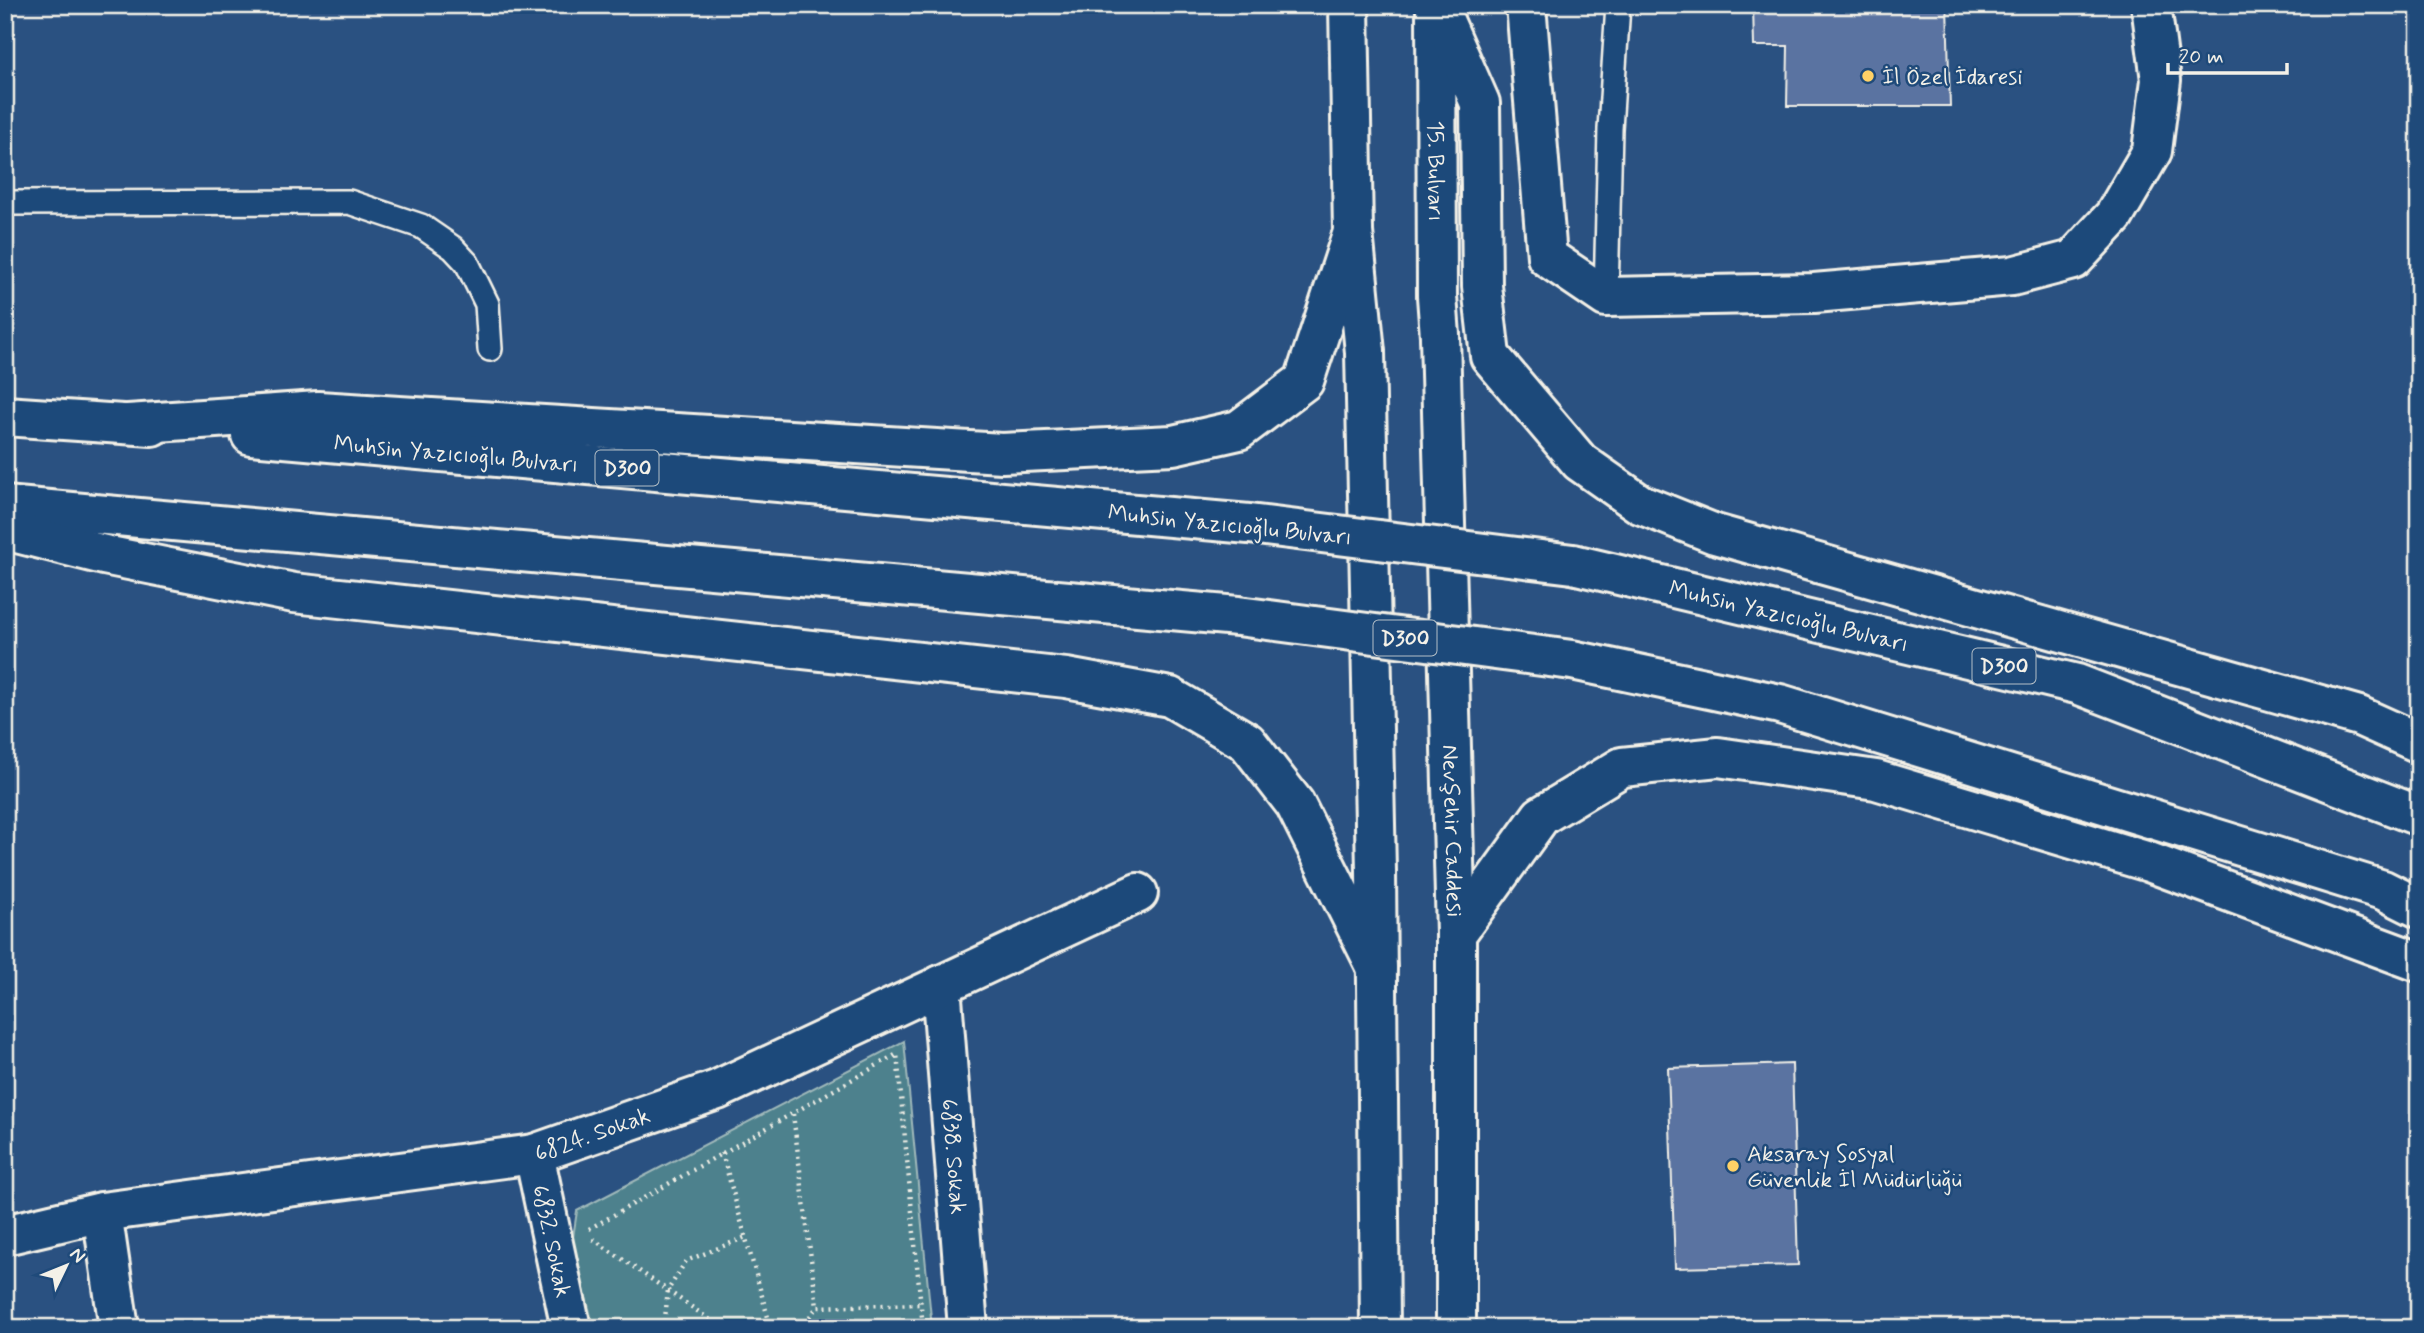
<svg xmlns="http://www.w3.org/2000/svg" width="2424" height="1333" font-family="Mynerve,sans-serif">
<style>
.green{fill:#4d818d;stroke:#a0b9ba;stroke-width:2}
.building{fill:#5a73a1;stroke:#f4f1e8;stroke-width:2}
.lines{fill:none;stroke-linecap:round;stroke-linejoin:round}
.service-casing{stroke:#f4f1e8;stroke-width:28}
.minor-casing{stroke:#f4f1e8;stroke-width:44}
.secondary-casing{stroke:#f4f1e8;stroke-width:44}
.primary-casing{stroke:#f4f1e8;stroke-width:44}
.trunk-casing{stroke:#f4f1e8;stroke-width:44}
.path{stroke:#f4f1e8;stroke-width:4.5;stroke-dasharray:2 5;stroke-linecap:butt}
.service{stroke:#1f4a7a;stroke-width:23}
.minor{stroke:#1f4a7a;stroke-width:38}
.secondary{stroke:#1f4a7a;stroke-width:38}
.primary{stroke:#1f4a7a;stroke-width:38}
.trunk{stroke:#1f4a7a;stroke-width:38}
.trunk-bridge-casing{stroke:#f4f1e8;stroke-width:44;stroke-linecap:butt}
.trunk-bridge{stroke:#1f4a7a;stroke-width:38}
.poi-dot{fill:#ffd166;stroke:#1f4a7a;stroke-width:2.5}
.labels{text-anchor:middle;stroke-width:5;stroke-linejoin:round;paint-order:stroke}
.shield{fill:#1f4a7a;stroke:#b4bfc7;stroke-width:2}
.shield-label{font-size:21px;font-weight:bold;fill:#f4f1e8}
.poi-label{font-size:23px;fill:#f4f1e8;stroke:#1f4a7a;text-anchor:start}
.street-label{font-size:23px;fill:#f4f1e8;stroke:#1f4a7a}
</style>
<rect width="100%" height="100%" fill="#2a5181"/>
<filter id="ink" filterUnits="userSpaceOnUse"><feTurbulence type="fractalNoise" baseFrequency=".0143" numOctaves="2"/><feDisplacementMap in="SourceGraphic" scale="14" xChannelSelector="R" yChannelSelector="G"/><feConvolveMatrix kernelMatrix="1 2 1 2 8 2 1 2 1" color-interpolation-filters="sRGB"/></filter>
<g filter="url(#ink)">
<path class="green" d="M904,1041L932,1328H594L572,1244L577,1211Z"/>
<g class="building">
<path d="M1753,5H1947L1950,106H1787L1788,46H1754Z"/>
<path d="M1792,1064L1798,1265L1675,1268L1668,1068Z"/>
</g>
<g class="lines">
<defs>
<g id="service">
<path d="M5,203L349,202L421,226L453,248L467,263L487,304L490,349"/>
<path d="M1606,297L1610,129L1618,5"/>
</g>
<g id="minor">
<path d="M1526,5L1547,257L1606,297L1814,293L2012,276L2073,260L2114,216L2152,151L2161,80L2151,5"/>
<path id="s1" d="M941,985L968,1328"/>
<path id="s2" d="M534,1154L571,1328"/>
<path d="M102,1212L119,1328"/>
<path id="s3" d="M5,1235L102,1212L534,1154L717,1090L1138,893"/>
</g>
<g id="secondary">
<path d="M1349,5L1353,232L1365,352"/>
<path id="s4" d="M1436,5L1437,296L1440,336"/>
</g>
<g id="primary">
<path id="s5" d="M1440,336L1456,934V1328"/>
<path d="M1365,352L1376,871L1380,1328"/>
</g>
<g id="trunk">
<path d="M1437,5L1480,103L1482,286L1490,356L1580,462L1640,504L1715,534L2359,716L2419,743"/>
<path d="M5,416L152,426"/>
<path d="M128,424L318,411L1002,453L1173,445L1239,430L1304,381L1353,232"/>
<path id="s6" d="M251,435L1249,524"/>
<path d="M5,506L1238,616"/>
<path d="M5,530L104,555L294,593L1066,678L1170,697L1247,742L1295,804L1377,968"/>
<path id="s7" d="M1573,564L2077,684L2419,816"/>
<path d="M1572,660L1780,704L2383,890L2419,908"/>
<path d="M1456,934L1541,816L1622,767L1718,757L1876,780L2149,862L2419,962"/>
</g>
</defs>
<use href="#service" class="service-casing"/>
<use href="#minor" class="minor-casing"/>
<use href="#secondary" class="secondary-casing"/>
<use href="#primary" class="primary-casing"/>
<use href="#trunk" class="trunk-casing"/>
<g class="path">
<path d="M793,1114L817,1307L921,1304"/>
<path d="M722,1153L771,1328"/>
<path d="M589,1229L897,1054L923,1328"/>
<path d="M593,1239L722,1328"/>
<path d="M664,1328L668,1290L686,1261L746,1237"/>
<path d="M801,1328L817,1307"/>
</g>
<use href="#service" class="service"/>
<use href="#minor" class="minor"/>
<use href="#secondary" class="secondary"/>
<use href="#primary" class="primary"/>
<use href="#trunk" class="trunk"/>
<defs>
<g id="trunk-bridge">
<path d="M1249,524L1573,564"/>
<path d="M1238,616L1572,660"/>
</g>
</defs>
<use href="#trunk-bridge" class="trunk-bridge-casing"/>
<use href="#trunk-bridge" class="trunk-bridge"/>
</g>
</g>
<g class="poi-dot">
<circle cx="1868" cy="76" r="7"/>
<circle cx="1733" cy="1166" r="7"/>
</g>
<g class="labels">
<g class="shield">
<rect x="595.5" y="450.5" width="63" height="35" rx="5"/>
<rect x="1373.5" y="620.5" width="63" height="35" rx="5"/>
<rect x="1972.5" y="648.5" width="63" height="35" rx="5"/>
</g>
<g class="shield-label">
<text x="627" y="475">D300</text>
<text x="1405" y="645">D300</text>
<text x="2004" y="673">D300</text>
</g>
<g class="poi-label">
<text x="1882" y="84">İl Özel İdaresi</text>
<text x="1747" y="1161">Aksaray Sosyal<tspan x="1747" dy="26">Güvenlik İl Müdürlüğü</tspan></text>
</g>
<g class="street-label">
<text dy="8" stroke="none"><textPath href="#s4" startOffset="166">15. Bulvarı</textPath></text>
<text dy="8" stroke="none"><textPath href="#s6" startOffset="206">Muhsin Yazıcıoğlu Bulvarı</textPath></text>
<text transform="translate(1230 524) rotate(6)" y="8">Muhsin Yazıcıoğlu Bulvarı</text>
<text dy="8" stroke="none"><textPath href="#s7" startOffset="222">Muhsin Yazıcıoğlu Bulvarı</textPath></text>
<text dy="8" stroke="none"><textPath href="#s5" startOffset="495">Nevşehir Caddesi</textPath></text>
<text dy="8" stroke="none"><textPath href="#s3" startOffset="597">6824. Sokak</textPath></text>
<text dy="8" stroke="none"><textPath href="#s1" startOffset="172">6838. Sokak</textPath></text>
<text dy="8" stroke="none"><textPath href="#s2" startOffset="89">6832. Sokak</textPath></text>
</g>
</g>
<rect width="2424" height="1333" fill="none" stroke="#1f4a7a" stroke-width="28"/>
<rect x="14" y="14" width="2396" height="1305" fill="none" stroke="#f4f1e8" stroke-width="2.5" filter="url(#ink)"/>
<g transform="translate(66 1266) rotate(47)" stroke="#1f4a7a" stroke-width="5" paint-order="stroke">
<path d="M0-5L12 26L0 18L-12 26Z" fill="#f4f1e8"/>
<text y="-10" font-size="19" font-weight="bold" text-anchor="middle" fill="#f4f1e8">N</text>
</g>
<path d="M2168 63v10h119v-10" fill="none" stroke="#f4f1e8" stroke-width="3.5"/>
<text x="2179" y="63" font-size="21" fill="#f4f1e8" stroke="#1f4a7a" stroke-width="5" paint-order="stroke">20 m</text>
</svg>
